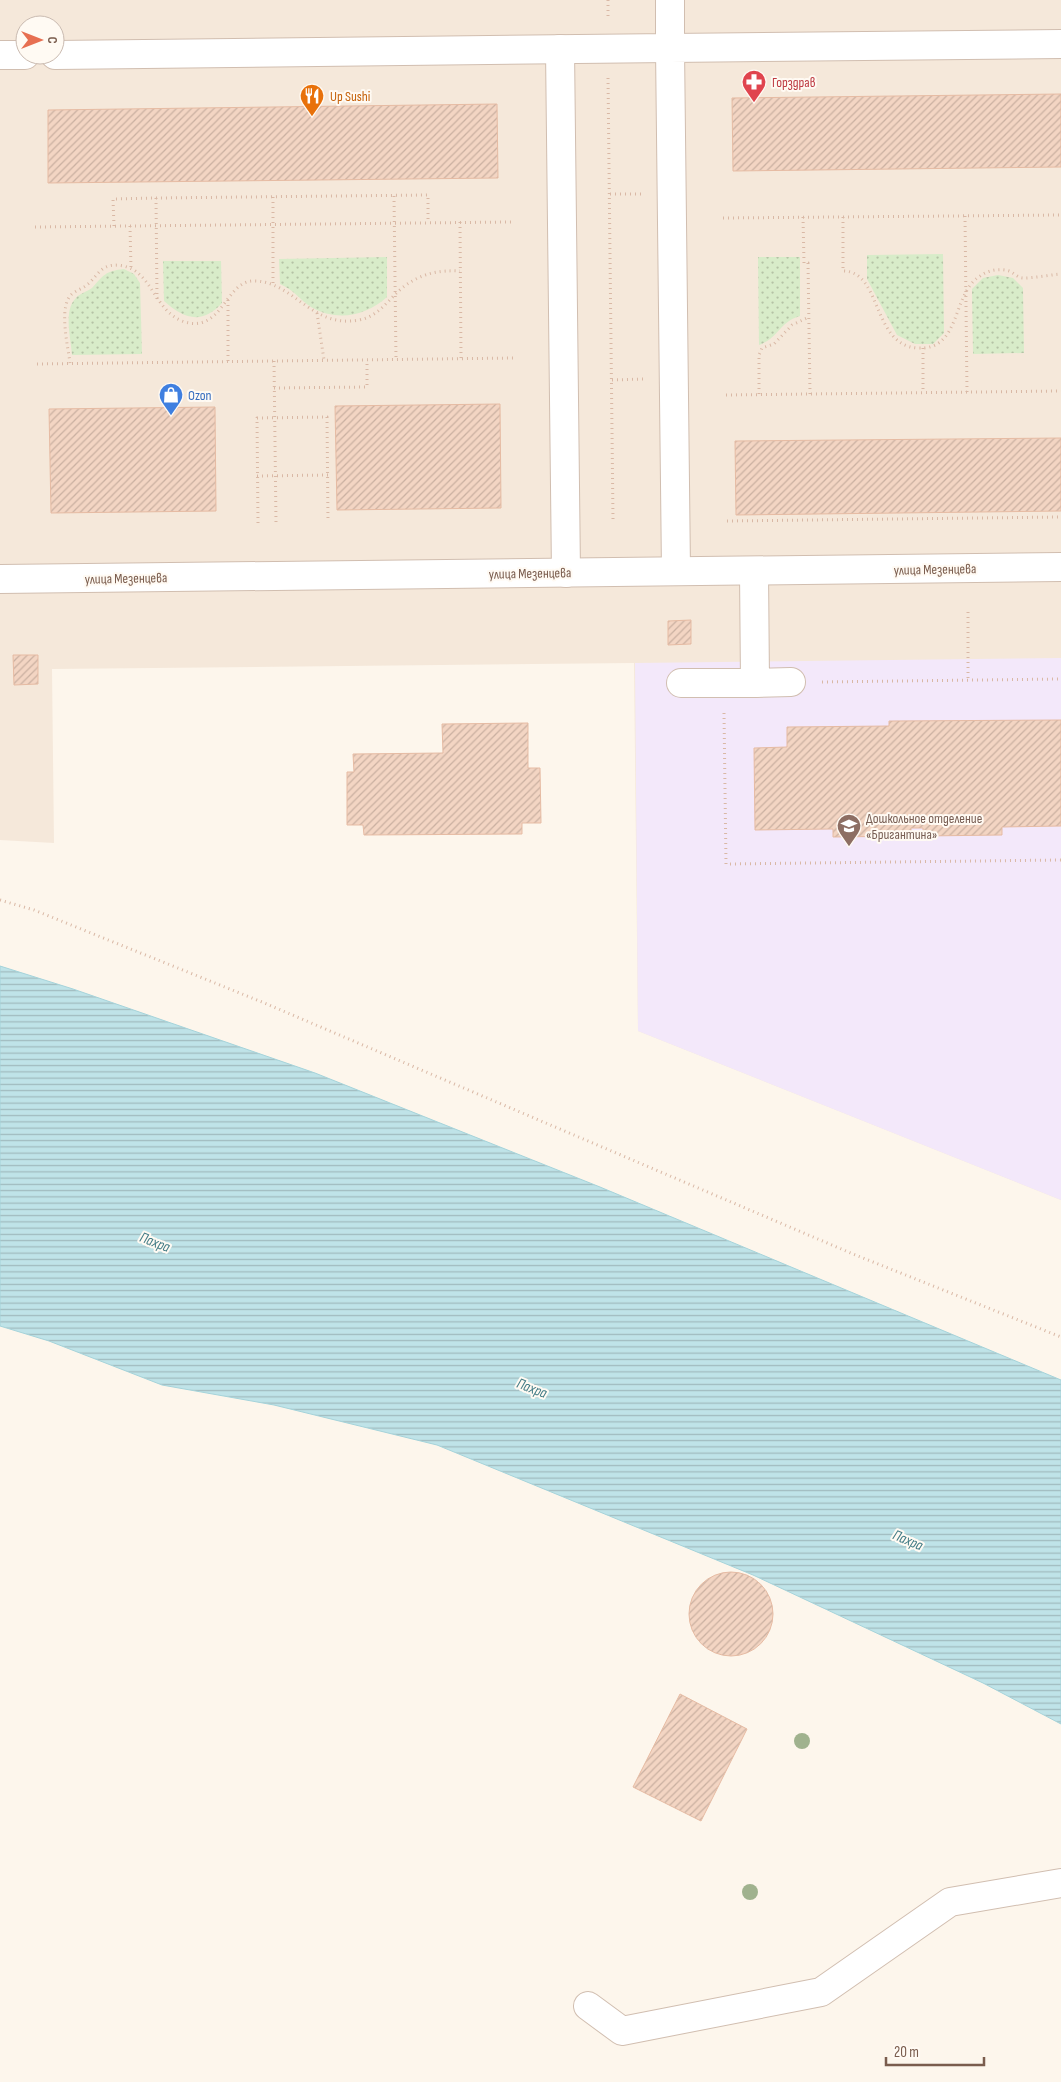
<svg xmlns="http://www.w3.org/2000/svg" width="1061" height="2082" font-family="'Sofia Sans Condensed',sans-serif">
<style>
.residential{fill:#f5e8da;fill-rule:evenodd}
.education{fill:#f3e8fa}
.park{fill:url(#park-dots)}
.water{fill:url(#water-rules);stroke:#a5d3da}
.building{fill:url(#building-hatch);stroke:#e6bba3}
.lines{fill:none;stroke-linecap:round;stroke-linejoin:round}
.minor-casing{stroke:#d1beb0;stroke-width:30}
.path{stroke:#d9b8a5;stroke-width:3;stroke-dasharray:1 4;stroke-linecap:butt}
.minor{stroke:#fff;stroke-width:28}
.tree{fill:#a0b28e}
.labels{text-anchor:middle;stroke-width:4;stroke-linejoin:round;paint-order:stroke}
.health-label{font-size:14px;fill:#be3a42;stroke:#fffaf3;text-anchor:start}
.food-label{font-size:14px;fill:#c56008;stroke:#fffaf3;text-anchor:start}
.shop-label{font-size:14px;fill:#366cbe;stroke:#fffaf3;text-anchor:start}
.street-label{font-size:14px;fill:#7a5c4d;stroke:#fffaf3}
.education-label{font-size:14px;fill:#785e54;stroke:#fffaf3;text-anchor:start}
.water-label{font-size:15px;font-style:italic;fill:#437c86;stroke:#fffaf3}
</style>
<defs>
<pattern id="park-dots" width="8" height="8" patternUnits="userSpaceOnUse" patternTransform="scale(1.25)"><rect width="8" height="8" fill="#d8ecc9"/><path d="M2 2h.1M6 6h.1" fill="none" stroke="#b4c2a5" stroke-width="1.8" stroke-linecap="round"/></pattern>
<pattern id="water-rules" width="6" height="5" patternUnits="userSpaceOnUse" patternTransform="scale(1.25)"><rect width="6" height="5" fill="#bfe3e8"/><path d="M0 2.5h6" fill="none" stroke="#a0bbbe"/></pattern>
<pattern id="building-hatch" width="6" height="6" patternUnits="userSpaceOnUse" patternTransform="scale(1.25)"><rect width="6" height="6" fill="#f3d5c3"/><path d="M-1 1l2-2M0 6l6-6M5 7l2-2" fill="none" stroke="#cab0a1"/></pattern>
</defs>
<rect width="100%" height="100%" fill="#fdf6ec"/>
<path class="residential" d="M0,0H1061V1200L638,1031L634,663L52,669L54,843L0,840ZM25,25H55V55H25Z"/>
<path class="education" d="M1061,658V1200L638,1031L635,663Z"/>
<g class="park">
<path d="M943,254L944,333L933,344H915L897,335L867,279V255Z"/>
<path d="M387,257V297C366,316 337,322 311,307C299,299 294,290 280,284L279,259Z"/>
<path d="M758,257H800V316C779,322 779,338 759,345Z"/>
<path d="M163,261H221L222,303C202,325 184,319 164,301Z"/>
<path d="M124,269L134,274L140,283L142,354L72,355C71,338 63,310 76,298C80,293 87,292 92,288C104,275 105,271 124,269Z"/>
<path d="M998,275L1013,278L1023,288L1024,353L973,354L972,289L983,278Z"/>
</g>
<path class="water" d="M0,966L73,989L315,1073L600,1187L1061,1380V1724L983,1683L753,1575L437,1445L274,1405L162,1385L49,1341L0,1326Z"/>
<g class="building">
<path d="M1061,94V167L733,171L732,98Z"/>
<path d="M497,104L498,178L48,183V110Z"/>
<path d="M500,404L501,508L337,510L335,406Z"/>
<path d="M215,407L216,511L51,513L49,409Z"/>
<path d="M1061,438V511L736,515L735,441Z"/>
<path d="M691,620V644L668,645V621Z"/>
<path d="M13,655H38V684L14,685Z"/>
<path d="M1061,720V826L1002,827V835L923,836V828H911V836L833,837V829L755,830L754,748L787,747V727L889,726V721Z"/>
<path d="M528,723V768H540L541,823H522V834L364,835L363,825H347V772H354L353,754L443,753L442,724Z"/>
<circle cx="731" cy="1614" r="42"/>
<path d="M680,1694L747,1729L701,1821L633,1787Z"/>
</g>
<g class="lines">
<defs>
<g id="minor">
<path d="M560,49L566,573"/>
<path d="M0,55H25"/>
<path d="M55,55L670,48V0"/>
<path d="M676,571L670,48L1061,44"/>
<path d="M754,571L755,683L791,682"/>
<path d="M0,579L1061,567"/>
<path d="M681,683H755"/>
<path d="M588,2006L622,2031L821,1992L950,1902L1061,1883"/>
</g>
</defs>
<use href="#minor" class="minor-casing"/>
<g class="path">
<path d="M608,0V19"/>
<path d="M608,78L613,519"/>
<path d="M610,194H641"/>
<path d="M394,196L396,360"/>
<path d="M273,197V285"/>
<path d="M156,198L157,299"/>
<path d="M965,216L967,392"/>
<path d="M803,217L804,263H808L810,394"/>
<path d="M843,217V271C882,271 872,345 917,348C962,351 951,294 980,276C988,270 1000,268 1009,271C1014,273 1018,278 1023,278C1035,278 1049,275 1061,274"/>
<path d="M723,218L1061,215"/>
<path d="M460,222L461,359"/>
<path d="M114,226L113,199L156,198L428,195V223"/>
<path d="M130,226L131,269"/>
<path d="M35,227L511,222"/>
<path d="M228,300V361"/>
<path d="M317,313L324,360"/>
<path d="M923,348V392"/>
<path d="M274,361L276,523"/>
<path d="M70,363C68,346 58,306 72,294C77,290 84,288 88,284C94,279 98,272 104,268C114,262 131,266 139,274C154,287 160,312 182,321C223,336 225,279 255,281C294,282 312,329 359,320C381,316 390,296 406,285C423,273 440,270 460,271"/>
<path d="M37,364L513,358"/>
<path d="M612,380L644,379"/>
<path d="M274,388L367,387V360"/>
<path d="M759,394V355L762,348L774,344L792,325L809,317"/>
<path d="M726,395L1061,391"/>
<path d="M257,476L328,475"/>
<path d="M727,521L1061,517"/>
<path d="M258,523L257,418L327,417L328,522"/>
<path d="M968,612V680"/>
<path d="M822,682L1061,679"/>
<path d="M724,713L726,864L1061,860"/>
<path d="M0,900L34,910L262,1002L853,1254L1061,1337"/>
</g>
<use href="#minor" class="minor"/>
</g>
<g class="tree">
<circle cx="802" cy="1741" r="8"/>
<circle cx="750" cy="1892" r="8"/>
</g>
<defs>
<symbol id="pharmacy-pin" viewBox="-11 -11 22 30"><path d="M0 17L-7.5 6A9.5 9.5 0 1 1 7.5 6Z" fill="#e0444e" stroke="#fffaf3"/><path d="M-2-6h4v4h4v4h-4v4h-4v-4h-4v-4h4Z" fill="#fff"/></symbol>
<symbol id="restaurant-pin" viewBox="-11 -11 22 30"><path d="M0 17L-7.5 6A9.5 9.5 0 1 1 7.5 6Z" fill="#e8710a" stroke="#fffaf3"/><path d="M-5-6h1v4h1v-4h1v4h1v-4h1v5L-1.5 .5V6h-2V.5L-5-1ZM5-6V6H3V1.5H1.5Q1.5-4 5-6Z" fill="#fff"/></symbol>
<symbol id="shop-pin" viewBox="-11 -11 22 30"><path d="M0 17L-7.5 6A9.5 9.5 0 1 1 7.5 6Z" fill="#3f7fe0" stroke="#fffaf3"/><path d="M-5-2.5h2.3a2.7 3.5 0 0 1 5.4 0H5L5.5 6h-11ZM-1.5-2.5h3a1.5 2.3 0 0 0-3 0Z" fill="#fff"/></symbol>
<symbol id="school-pin" viewBox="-11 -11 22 30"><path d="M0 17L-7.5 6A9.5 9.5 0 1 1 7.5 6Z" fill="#8d6e63" stroke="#fffaf3"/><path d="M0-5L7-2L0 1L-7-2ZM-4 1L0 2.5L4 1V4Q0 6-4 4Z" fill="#fff"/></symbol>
</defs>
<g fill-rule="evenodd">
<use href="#pharmacy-pin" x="740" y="68" width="28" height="38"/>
<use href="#restaurant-pin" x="298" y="82" width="28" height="38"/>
<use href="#shop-pin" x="157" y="381" width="28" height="38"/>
<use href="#school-pin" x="835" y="812" width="28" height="38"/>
</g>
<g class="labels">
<g class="health-label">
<text x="772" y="87">Горздрав</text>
</g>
<g class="food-label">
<text x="330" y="101">Up Sushi</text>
</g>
<g class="shop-label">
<text x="188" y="400">Ozon</text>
</g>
<g class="street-label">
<text transform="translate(935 569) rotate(-1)" y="5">улица Мезенцева</text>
<text transform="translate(530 573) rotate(-1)" y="5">улица Мезенцева</text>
<text transform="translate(126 578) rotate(-1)" y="5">улица Мезенцева</text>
</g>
<g class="education-label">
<text x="866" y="823">Дошкольное отделение<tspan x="866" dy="16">«Бригантина»</tspan></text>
</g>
<g class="water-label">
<text transform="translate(155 1242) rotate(21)" y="5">Пахра</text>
<text transform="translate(532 1388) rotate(21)" y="5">Пахра</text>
<text transform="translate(908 1540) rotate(23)" y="5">Пахра</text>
</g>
</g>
<g transform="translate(40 40) rotate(90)"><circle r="24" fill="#fffaf3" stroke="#cabbb1"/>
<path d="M0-4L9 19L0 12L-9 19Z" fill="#e76f51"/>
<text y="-8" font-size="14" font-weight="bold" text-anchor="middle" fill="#7a5c4d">С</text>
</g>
<path d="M886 2057v8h98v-8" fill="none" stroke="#7a5c4d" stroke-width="2.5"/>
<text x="894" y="2057" font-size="15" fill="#7a5c4d" stroke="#fffaf3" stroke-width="4" paint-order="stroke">20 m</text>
</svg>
